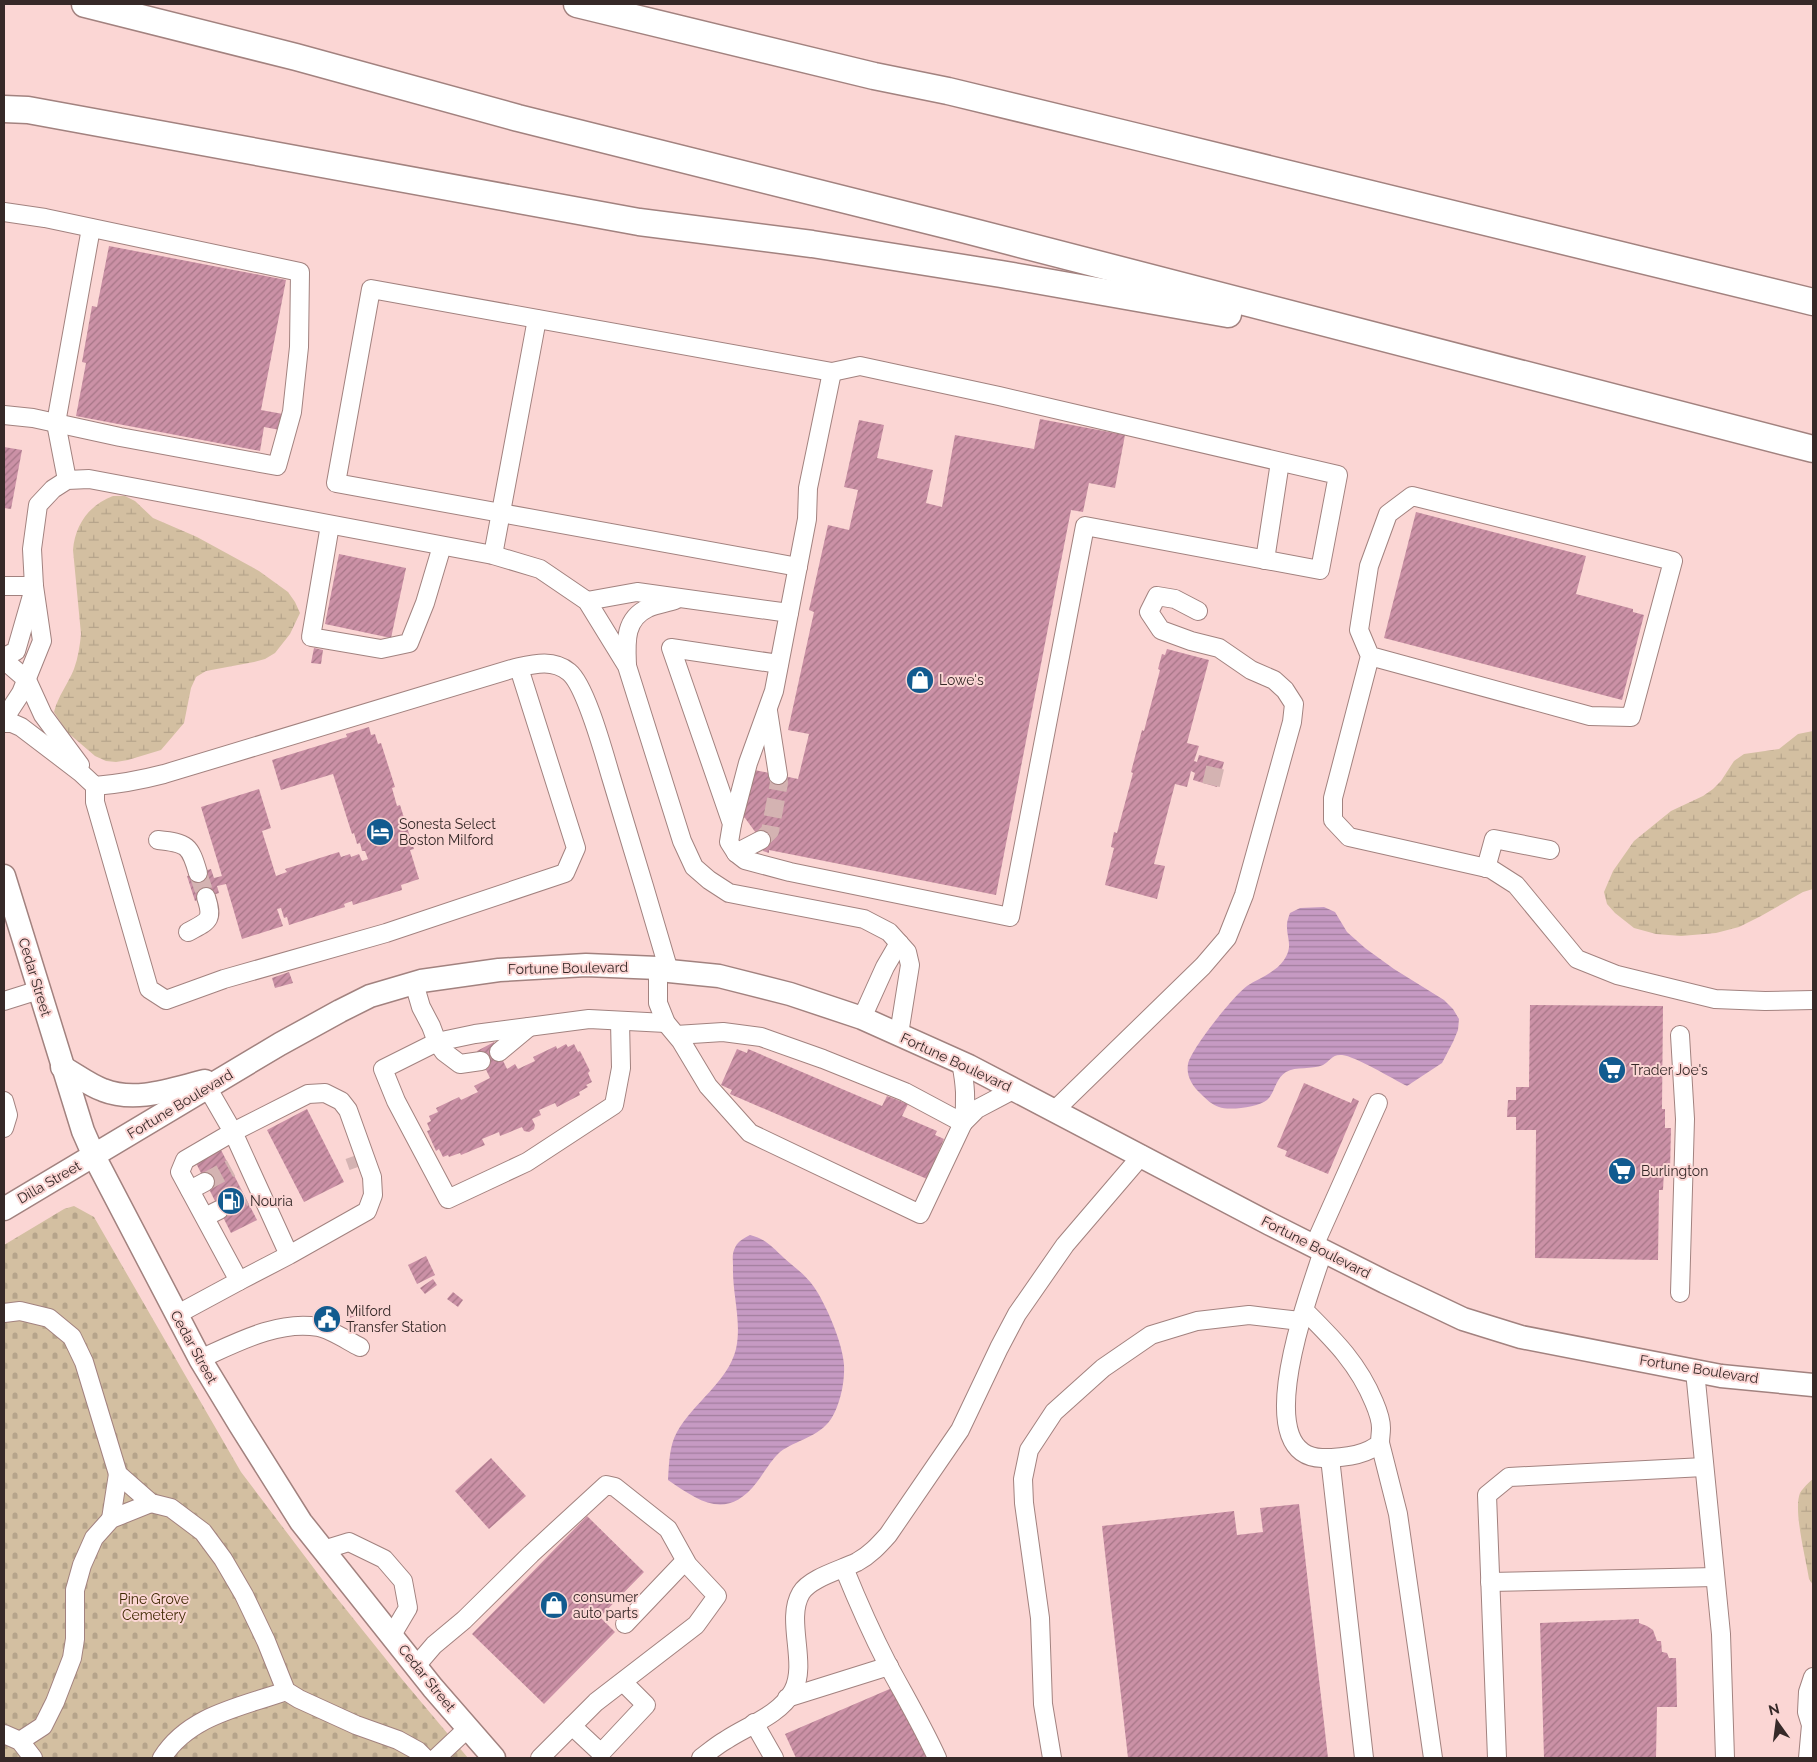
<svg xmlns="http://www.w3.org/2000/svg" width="1817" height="1762" font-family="Raleway,sans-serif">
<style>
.wetland{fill:url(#wetland-marsh)}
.cemetery{fill:url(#cemetery-stones)}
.water{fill:url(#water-rules)}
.building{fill:url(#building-hatch)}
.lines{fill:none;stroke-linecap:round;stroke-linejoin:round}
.minor-tunnel{stroke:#d4b3b2;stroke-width:18;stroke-dasharray:18 9;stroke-linecap:butt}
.minor-casing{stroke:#a2827f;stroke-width:20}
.major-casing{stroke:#a2827f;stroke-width:25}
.highway-casing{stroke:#a2827f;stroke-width:29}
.minor{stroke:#fff;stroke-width:18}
.major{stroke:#fff;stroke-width:22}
.highway{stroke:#fff;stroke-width:26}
.labels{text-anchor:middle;stroke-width:4;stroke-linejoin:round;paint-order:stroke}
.poi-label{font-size:14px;fill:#362928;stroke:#fbd6d4;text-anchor:start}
.street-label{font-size:14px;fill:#362928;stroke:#fbd6d4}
.park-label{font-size:14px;fill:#3e2800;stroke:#fbd6d4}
</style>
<defs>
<pattern id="wetland-marsh" width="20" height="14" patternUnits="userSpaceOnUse" patternTransform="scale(1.25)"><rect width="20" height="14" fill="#d3bfa1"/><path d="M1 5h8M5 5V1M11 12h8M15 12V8" fill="none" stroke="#b6a48b"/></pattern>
<pattern id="cemetery-stones" width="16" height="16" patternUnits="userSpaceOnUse" patternTransform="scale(1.25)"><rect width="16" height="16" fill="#d3bfa1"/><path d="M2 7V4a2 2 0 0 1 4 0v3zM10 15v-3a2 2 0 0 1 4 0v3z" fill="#b6a48b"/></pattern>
<pattern id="water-rules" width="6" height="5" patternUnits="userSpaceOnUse" patternTransform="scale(1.25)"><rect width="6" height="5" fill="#c69ac3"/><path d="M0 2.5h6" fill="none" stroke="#a27e9e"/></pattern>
<pattern id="building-hatch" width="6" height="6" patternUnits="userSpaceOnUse" patternTransform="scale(1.25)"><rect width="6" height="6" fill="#cb91a6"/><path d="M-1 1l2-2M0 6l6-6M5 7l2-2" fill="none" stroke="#a67687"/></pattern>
</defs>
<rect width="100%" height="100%" fill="#fbd6d4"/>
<g class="wetland">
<path d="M113,496H125L135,501L153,518L197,537L259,571L288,592L295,602L300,613L290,634L275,653L265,659L254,662L206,671L196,677L191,688L184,723L161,750L128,760L116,762L106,761L95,756L67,732L54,712C58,696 68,684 74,669C78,658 80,645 81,634L73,550C75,525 89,505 113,496Z"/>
<path d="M1813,731V889L1803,892L1761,916L1739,927L1716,933L1681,936L1656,934L1634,928L1615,913L1607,904L1604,892L1613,871L1634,841L1671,811L1703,796L1713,789L1721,781L1734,761L1744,754L1779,749L1798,734Z"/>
<path d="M1813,1479V1585L1809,1579C1806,1559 1793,1510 1800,1493C1803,1488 1809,1482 1813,1479Z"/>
</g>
<path class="cemetery" d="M74,1206L94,1217L241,1472L328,1587L401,1678L468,1758H4V1245L64,1209Z"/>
<g class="water">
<path d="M1324,907L1335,912L1347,932L1365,948L1394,969L1444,1000L1453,1009L1459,1019L1458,1030L1453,1042L1442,1063L1407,1086C1393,1079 1355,1056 1342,1055C1332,1054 1330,1061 1323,1065C1312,1070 1296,1066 1286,1072C1275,1079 1275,1093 1267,1100C1259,1107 1229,1111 1219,1107C1212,1105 1206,1099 1201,1094C1192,1086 1186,1076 1188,1064C1191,1049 1234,995 1247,986C1259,978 1275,973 1284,960C1294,945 1286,938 1287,924C1287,921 1289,916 1290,913L1300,908Z"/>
<path d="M750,1235C766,1239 772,1247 784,1258C794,1267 806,1275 814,1287C826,1304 843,1344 844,1365C845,1382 840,1405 831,1419C819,1437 796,1440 780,1452C771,1460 764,1473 757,1482C727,1521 700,1502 668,1480C669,1465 669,1446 677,1432C693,1403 728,1382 736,1349C742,1322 732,1293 733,1266C733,1261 732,1255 734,1250C737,1242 742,1239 750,1235Z"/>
</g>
<g class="building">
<path d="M109,246L286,280L261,410L283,414L280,430L264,427L260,451L76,416L86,363L82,362L92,306L97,307Z"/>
<path d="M1040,419L1125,435L1115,488L1089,483L1083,512L1071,510L996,895L769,850V853L763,851L764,844L745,818L740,816L750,769L798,779L809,734L788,730L814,612L809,610L828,525L849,530L858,490L844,487L859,420L884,425L877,458L933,470L926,503L942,507L955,435L1034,449Z"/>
<path d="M4,447L22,450L11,509L4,508Z"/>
<path d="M1416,512L1586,556L1576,594L1633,609V612L1644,615L1622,700L1384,638Z"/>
<path d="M339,554L406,568L391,638L325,624Z"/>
<path d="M314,648L323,650L321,664L311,663Z"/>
<path d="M1167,649L1209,660L1187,743L1199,746L1194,761L1197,762L1199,755L1224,762L1217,787L1193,780L1195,773L1191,771L1187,787L1175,784L1154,864L1165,866L1157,899L1105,885L1114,848L1111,847L1114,832L1117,833L1133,773L1131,772L1142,730L1144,731L1160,670L1158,669L1162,654L1165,655Z"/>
<path d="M369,727L371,735L375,734L378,744L381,743L395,787L392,788L397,806L400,805L414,849L410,850L419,879L401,885L402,890L353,905L352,901L344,904L345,907L289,925L287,917L284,918L281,908L277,909L283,926L242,939L226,884L217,886L219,893L195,901L187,876L211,869L214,878L222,876L201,807L259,789L271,828L262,831L276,876L287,872L285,869L339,852L341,857L350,854L351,857L359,854L362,861L368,859L365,851H362L360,843L357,844L354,833L352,834L333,774L281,790L272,760L347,737L346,734Z"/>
<path d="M289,972L293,983L275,988L272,978Z"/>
<path d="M1530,1005L1663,1006L1662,1109H1665V1128H1671L1670,1172L1664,1171L1663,1190H1659L1658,1260L1535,1258L1536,1130H1516V1117H1507L1508,1100H1516V1087H1529Z"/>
<path d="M494,1042L507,1069L515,1064L518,1069L535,1061L533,1057L556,1046L557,1049L566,1044L568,1047L574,1044L578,1052L580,1051L590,1071L588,1073L592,1082L586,1085L588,1087L579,1092L580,1095L557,1107L555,1103L539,1110L541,1115L532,1119L535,1125L534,1129L529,1132L524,1131L522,1127L500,1136L499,1132L482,1139L485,1145L461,1155L460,1153L449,1157L448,1155L443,1157L439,1149L436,1151L427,1131L430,1130L427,1123L431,1121L429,1116L438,1112L436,1108L459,1097L461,1100L478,1092L474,1086L490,1078L477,1051Z"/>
<path d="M737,1049L747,1053L748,1049L882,1106L887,1096L908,1104L902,1116L937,1131L935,1135L944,1139L927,1179L730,1094L732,1090L721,1085Z"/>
<path d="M1304,1083L1351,1103L1353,1098L1359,1101L1328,1174L1285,1156L1287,1151L1277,1147Z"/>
<path d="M307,1109L344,1182L304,1202L267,1130Z"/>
<path d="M221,1150L257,1220L231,1233L196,1163Z"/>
<path d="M426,1256L435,1275L417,1284L408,1265Z"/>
<path d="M433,1279L437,1285L425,1294L420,1288Z"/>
<path d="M453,1292L463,1300L458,1307L447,1299Z"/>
<path d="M360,1305L364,1312L350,1318L346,1312Z"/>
<path d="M491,1458L526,1496L489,1529L455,1491Z"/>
<path d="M1299,1504L1328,1758H1128L1102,1526L1234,1511L1237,1535L1263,1532L1260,1508Z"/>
<path d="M587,1516L644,1572L600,1617L615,1632L544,1704L472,1634Z"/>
<path d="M1639,1619V1623L1647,1626L1653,1630L1657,1641H1661L1662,1652L1667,1653L1669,1658H1676L1677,1707H1657L1656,1758H1544L1540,1623Z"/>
<path d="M899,1685L931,1758H796L785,1734Z"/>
</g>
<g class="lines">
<g class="minor-tunnel">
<path d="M1211,785L1217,760"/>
<path d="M761,840L770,831L779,783L778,775"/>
<path d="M198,873L206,897"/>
<path d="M354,1156L358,1167"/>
<path d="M205,1182L231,1168"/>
<path d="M219,1210L245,1197"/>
</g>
<defs>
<g id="minor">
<path d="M4,212L45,218L300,272L299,347L292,412L277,466L120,437L33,418L4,415"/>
<path d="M67,480L56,423L91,228"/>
<path d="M330,525L311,637L381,649L409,643L425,603L442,546"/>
<path d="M493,555L537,319"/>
<path d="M1265,560L1280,462"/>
<path d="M4,586H34"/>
<path d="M587,601L637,592L789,613"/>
<path d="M1370,656L1590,716L1631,717L1673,561L1412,496L1388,514L1369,566L1359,630L1370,656L1333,798V820L1349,837L1491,869L1516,885L1577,959L1617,975L1715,999L1765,1001L1813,1000"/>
<path d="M4,657L16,651L33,592"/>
<path d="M4,660L27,680L43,715L80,765"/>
<path d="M779,664L671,648L732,824L729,842L736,853L745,860L790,872L1010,917L1085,526L1320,570L1338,475L999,396L860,366L832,372L371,289L336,483L798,567"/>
<path d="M627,665C626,643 624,619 648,608C656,604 666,603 675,600"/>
<path d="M768,711L778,775"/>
<path d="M4,719L21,693L42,641L34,586L32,549L38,505L53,489L67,480L89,479L493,555L540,569L587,601L627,666L682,841L694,867L709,880L729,893L864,919L889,932L907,952L910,965L899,1034"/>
<path d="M4,723H12L21,727L80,772L95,786C119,784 141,780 164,774L515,668C534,664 553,659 569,672C586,686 604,754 611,777C631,842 650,906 669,971"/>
<path d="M95,786V802L149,989L166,1000L224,979L386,933L565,873L576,848L519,668"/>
<path d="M732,824L748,763L774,691L807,519L808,488L832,372"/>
<path d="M158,840C187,843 190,845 198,873"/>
<path d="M736,853L761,840"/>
<path d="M1486,868L1494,839L1550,850"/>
<path d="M188,932C208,921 214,921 206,897"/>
<path d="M658,968V1003L666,1023L681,1041L708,1086L750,1133L920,1214L963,1123L905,1092L823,1059L761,1037L723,1032L676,1035"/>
<path d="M414,983L421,1007L431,1026L437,1042L475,1034L589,1019L666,1023"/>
<path d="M4,1001L39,990"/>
<path d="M862,1018L885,967L899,943"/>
<path d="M1680,1035L1685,1119L1680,1293"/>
<path d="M499,1052L529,1027"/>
<path d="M481,1061L460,1064L444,1052L437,1042L383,1069L396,1101L448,1199L527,1162L614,1105L621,1068L620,1021"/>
<path d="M961,1062C965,1083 967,1101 963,1123"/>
<path d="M4,1101L8,1115L4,1128"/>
<path d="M1055,1110L1203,966L1227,938L1244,895L1292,722L1294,704L1285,690L1274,680L1251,670L1219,648L1191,641L1161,630L1149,612L1157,596L1175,599L1198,611"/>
<path d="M963,1123L977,1109L1015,1089"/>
<path d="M190,1190L205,1182"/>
<path d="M205,1217L219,1210"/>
<path d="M1314,1246L1378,1103"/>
<path d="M239,1281L289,1255L367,1211L373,1195L372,1177L348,1110L341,1101L325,1093L308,1094L233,1132L289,1255"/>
<path d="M1304,1310C1333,1339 1358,1363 1374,1402C1377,1409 1381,1420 1381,1428C1381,1433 1380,1438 1380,1443C1366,1456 1341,1458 1322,1458C1246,1456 1312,1287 1323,1251"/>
<path d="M4,1313L20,1311L49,1318L72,1337L84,1362L118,1474L151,1503L171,1508L203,1532L223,1559L244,1595L266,1641L286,1691L299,1699L356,1725L398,1740L418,1751L425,1758"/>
<path d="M176,1315L239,1281L180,1172L185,1160L233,1132L207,1087"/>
<path d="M200,1359C236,1343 278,1320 318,1327C330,1329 348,1341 360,1347"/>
<path d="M1695,1371L1721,1634L1725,1758"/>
<path d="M1380,1443L1398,1514L1433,1758"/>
<path d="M1330,1458L1364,1758"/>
<path d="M111,1519L118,1474"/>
<path d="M323,1550L349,1542L384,1559L403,1581L408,1608L392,1635"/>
<path d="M844,1568C857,1600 871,1632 887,1663C904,1695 922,1725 937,1758"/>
<path d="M1490,1582L1715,1577"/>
<path d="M625,1624L685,1561"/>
<path d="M416,1666L434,1645L464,1620L531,1554L606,1485L615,1487L668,1529L688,1565L717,1596L696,1625L596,1702L540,1758"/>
<path d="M787,1698L889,1666"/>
<path d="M754,1723L774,1758"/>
<path d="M572,1726L601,1753L646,1705L623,1682"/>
<path d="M4,1734L20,1741L33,1758"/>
<path d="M20,1741L43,1726L55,1702L72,1658L75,1639V1590L82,1565L94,1538L111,1519L151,1503"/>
<path d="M162,1758C189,1715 241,1707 286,1691"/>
<path d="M436,1758L468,1728"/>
<path d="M701,1758C709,1752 717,1745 726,1740C747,1726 780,1715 793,1691C808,1663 785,1620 801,1593C810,1578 841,1570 857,1562C870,1555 879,1545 888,1535L960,1430L999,1348L1017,1314L1065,1245L1142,1155"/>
<path d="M1052,1758L1043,1704L1040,1618L1024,1503L1023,1479L1029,1450L1054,1412L1103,1368L1151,1335L1197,1321L1249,1315L1300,1321"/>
<path d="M1497,1758L1487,1495L1509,1477L1704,1467"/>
<path d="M1808,1758L1811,1725L1807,1712L1808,1692L1813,1677"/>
</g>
<g id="major">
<path d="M4,876L83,1131L94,1156L200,1359L240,1425L301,1522L433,1688L494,1758"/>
<path d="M62,1067C75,1074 89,1085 103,1090C136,1103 172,1089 205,1081"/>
<path d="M4,1209L280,1044L340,1011L370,996L421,981L499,970L586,965L658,968L669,971L719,976L790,994L862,1018L969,1066L1270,1224L1385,1282L1463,1319L1521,1337L1721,1376L1813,1385"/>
</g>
<g id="highway">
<path d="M85,4L296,57L518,118L962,229L1813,449"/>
<path d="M577,4L874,76L948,91L1146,139L1813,302"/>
<path d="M4,109L28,110L639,222L812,244L1001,274L1228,314"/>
</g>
</defs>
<use href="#minor" class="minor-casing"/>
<use href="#major" class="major-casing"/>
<use href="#highway" class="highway-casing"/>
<use href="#minor" class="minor"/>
<use href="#major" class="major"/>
<use href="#highway" class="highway"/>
</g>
<defs>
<symbol id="shop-disc" viewBox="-11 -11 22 22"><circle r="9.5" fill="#125b8f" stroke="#fbd6d4"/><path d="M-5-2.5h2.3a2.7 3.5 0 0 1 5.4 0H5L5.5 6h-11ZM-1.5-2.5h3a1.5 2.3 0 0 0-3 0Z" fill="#fff"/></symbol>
<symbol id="hotel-disc" viewBox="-11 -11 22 22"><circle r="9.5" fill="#125b8f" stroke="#fbd6d4"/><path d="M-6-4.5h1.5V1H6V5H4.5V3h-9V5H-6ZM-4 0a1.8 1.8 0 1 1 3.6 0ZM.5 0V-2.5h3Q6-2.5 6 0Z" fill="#fff"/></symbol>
<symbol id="supermarket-disc" viewBox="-11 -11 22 22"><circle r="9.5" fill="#125b8f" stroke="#fbd6d4"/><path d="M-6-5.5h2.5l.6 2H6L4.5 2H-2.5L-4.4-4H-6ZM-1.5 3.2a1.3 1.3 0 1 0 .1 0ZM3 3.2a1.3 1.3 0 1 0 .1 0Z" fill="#fff"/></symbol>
<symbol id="fuel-disc" viewBox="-11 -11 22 22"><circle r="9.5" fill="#125b8f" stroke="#fbd6d4"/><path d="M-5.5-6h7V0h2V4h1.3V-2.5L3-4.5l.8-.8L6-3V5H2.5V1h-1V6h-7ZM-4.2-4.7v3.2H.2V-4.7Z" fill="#fff"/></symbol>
<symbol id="civic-disc" viewBox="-11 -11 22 22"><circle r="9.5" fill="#125b8f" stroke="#fbd6d4"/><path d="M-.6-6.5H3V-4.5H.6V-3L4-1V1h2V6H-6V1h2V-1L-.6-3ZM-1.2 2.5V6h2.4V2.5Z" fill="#fff"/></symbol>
</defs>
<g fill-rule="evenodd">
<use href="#shop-disc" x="904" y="664" width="32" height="32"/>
<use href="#hotel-disc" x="364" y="816" width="32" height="32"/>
<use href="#supermarket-disc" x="1596" y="1054" width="32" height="32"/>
<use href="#supermarket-disc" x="1606" y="1155" width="32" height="32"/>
<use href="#fuel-disc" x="215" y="1185" width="32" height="32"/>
<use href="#civic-disc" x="311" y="1303" width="32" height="32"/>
<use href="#shop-disc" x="538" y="1589" width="32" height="32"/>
</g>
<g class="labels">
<g class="poi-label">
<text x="939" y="685">Lowe's</text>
<text x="399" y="829">Sonesta Select<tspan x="399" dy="16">Boston Milford</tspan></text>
<text x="1631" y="1075">Trader Joe's</text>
<text x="1641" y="1176">Burlington</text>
<text x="250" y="1206">Nouria</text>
<text x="346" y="1316">Milford<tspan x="346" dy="16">Transfer Station</tspan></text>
<text x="573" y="1602">consumer<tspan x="573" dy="16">auto parts</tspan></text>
</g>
<g class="street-label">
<text transform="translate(568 968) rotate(-1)" y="5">Fortune Boulevard</text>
<text transform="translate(35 977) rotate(73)" y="5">Cedar Street</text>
<text transform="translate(956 1062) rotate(25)" y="5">Fortune Boulevard</text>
<text transform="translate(180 1104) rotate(-31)" y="5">Fortune Boulevard</text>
<text transform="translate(49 1182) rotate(-30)" y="5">Dilla Street</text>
<text transform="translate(1316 1247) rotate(27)" y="5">Fortune Boulevard</text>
<text transform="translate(194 1347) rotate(61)" y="5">Cedar Street</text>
<text transform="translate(1699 1369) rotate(9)" y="5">Fortune Boulevard</text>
<text transform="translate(427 1678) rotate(51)" y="5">Cedar Street</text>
</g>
<g class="park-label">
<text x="154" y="1604">Pine Grove<tspan x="154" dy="16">Cemetery</tspan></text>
</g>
</g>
<rect width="1817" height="1762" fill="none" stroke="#362928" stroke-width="10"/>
<g transform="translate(1777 1722) rotate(346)" stroke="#fbd6d4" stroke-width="4" paint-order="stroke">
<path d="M0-4L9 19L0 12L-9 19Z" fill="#362928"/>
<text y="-8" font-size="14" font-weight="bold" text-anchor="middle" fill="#362928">N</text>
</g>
</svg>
